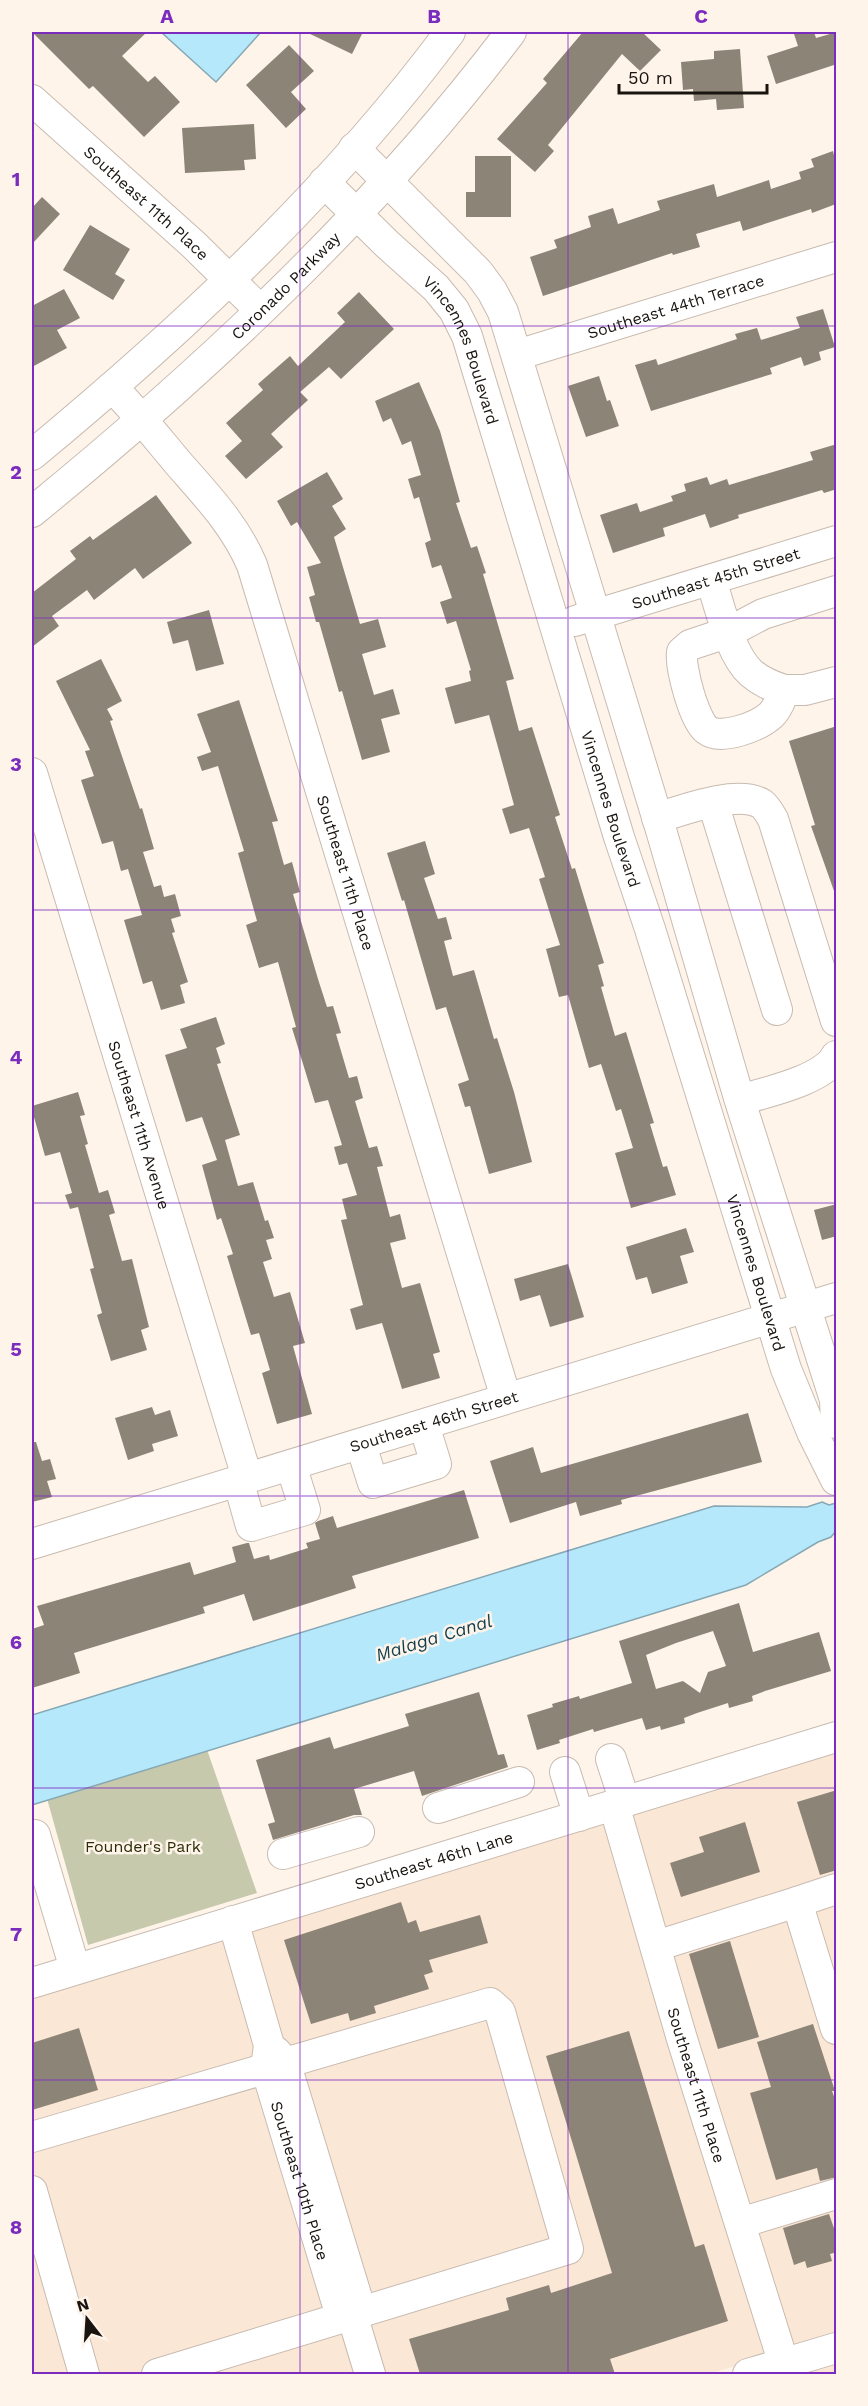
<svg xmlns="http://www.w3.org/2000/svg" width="868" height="2406" font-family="'Work Sans',sans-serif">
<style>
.built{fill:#fbe7d6}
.green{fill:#c6c9ac}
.water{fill:#b5e8fb;stroke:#86a8b4;stroke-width:1.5}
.building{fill:#8c8477;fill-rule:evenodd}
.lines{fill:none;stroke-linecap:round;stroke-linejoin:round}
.minor-casing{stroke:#c8bbb0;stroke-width:32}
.minor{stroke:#fff;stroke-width:30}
.grid{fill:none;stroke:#7b2cbf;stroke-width:1.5;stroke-opacity:0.55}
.labels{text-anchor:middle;stroke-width:5;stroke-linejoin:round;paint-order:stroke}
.street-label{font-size:16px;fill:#191410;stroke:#fff4ea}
.park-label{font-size:16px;fill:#2b2d09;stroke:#fff4ea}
.water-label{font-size:18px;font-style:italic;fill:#113e4c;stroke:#fff4ea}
.neatline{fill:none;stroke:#7b2cbf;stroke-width:2}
.grid-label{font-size:20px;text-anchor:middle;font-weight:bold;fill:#7b2cbf}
</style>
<rect width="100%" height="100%" fill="#fff4ea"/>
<g class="built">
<path d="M836,1742V2336L709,2374H32V1985Z"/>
<path d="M836,2360V2374H788Z"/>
</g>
<path class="green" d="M205,1744L257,1893L88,1945L46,1795Z"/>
<g class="water">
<path d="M161,32H261L216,82Z"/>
<path d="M822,1502L829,1505L836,1503V1531L831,1537L818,1542L746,1585L32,1805V1715L714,1506L807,1507Z"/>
</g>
<g class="building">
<path d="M32,32H147L122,56L148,82L155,76L180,102L144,137L93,86L89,89Z"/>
<path d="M306,32H363L352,54Z"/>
<path d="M583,32H642L661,50L640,71L622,54L548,145L554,151L535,172L497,139L547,83L543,79Z"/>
<path d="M803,32H814L816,38L837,32V64L776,84L767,56L798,46L794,34Z"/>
<path d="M289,45L314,71L291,92L306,109L286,128L246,85Z"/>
<path d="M740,49L744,108L717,110L716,99L694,101L693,89L683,90L681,62L714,59V51Z"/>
<path d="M254,124L256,159L244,160L245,170L185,173L182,128Z"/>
<path d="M833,151L836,164V204L812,213L811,209L743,231L740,221L696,234L700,247L673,255L672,253L543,296L530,257L557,248L554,240L591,227L588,216L613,208L618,224L660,210L657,201L714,184L717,197L769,180L771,189L801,179L799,172L814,167L811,159Z"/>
<path d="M475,156H511V217H466V192H475Z"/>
<path d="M42,197L60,214L32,244V208Z"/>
<path d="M90,225L130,249L115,274L125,280L113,300L63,270Z"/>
<path d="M64,289L80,318L57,330L67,348L32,367V306Z"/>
<path d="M359,292L394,329L341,379L329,367L300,392L308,400L271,434L283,447L246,479L225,456L242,441L226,423L263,390L258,384L290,356L298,366L345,322L337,313Z"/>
<path d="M823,309L835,347L819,352L821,360L804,366L801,357L770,368L772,374L651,411L635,365L656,359L658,365L737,339L735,334L757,328L761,340L800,328L796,317Z"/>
<path d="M599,376L607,401L610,400L619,426L586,437L568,386Z"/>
<path d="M419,382L440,431L460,502L456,503L471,548L477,546L486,573L483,574L514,679L506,681L519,731L532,727L560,815L555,817L572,869L575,868L604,963L598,965L604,986L601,987L615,1036L626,1032L654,1123L650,1124L663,1167L667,1166L676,1195L631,1208L615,1153L633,1148L621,1109L616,1111L601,1064L589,1068L568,995L559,997L546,949L560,945L539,879L545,877L529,828L510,834L502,809L514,805L489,715L455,724L445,688L471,681L469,671L471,670L456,621L447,624L440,602L452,598L441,565L432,568L425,543L431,540L419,497L414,499L408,479L421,475L411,441L402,445L391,418L383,422L375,401Z"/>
<path d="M837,444V489L824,493L822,490L738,515L739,518L710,528L705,514L663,528L665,536L613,553L600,515L637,503L640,512L673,501L671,496L686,491L684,484L707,477L710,485L727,479L729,485L813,460L810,452Z"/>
<path d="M327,472L343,499L332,506L346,529L334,537L360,624L378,619L386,647L362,654L374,695L393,689L400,714L381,719L390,752L362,760L342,691L339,692L319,622H316L309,597L315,595L307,567L321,563L297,522L291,526L277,501Z"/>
<path d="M156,495L192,543L143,579L135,568L94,600L87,590L52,616L59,626L32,647V593L76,559L70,551L90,536L93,540Z"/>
<path d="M209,610L224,664L196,671L188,640L173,644L167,622Z"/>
<path d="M101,659L122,701L107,709L113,720L110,721L140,809L142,808L154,849L143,852L154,887L161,885L164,897L175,894L181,916L171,919L175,932L172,933L188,982L180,985L185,1003L161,1010L152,981L143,984L124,920L142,915L128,869L121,871L113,841L102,844L81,780L94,776L85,751L90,750L56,681Z"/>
<path d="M239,700L278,821L272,822L284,865L292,862L300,892L293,894L318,979L327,1007L333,1006L341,1033L336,1034L349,1078L357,1076L363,1098L355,1101L369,1148L377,1146L383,1166L377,1167L390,1217L400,1214L406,1239L390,1243L402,1288L420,1283L440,1352L433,1354L440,1378L402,1389L382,1323L356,1330L350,1309L363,1305L341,1220L347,1219L342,1199L357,1195L347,1163L339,1165L334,1147L342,1145L328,1100L315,1103L292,1028L296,1027L278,962L259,968L246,925L257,921L238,853L244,851L218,766L202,771L197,757L211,752L197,714Z"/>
<path d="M837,726V891H834L811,826L815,825L789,741Z"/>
<path d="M425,841L435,874L424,878L438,919L446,917L452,939L444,941L453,976L474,970L494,1039L497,1038L514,1092L532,1162L489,1174L470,1106L465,1107L458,1084L469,1080L446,1007L436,1010L404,900L402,901L387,853Z"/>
<path d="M216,1017L225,1044L216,1048L221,1063L217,1064L240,1135L225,1140L238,1186L253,1182L265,1221L268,1220L274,1238L266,1240L272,1259L263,1262L274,1297L290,1292L305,1343L293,1346L312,1414L277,1424L262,1373L270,1370L259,1333L251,1335L227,1256L233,1254L221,1218L217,1220L202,1165L217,1160L202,1117L186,1122L165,1055L187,1048L180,1029Z"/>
<path d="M78,1092L85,1115L80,1116L88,1144L85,1145L99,1193L108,1190L115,1213L109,1215L122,1261L132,1259L149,1327L141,1330L147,1350L111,1361L97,1315L102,1313L90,1269L94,1268L78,1207L70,1209L65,1195L72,1193L60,1152L45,1156L32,1110V1106Z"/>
<path d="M837,1204V1236L822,1240L814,1210Z"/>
<path d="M686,1228L694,1252L680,1256L688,1283L652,1294L647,1277L636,1280L626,1247Z"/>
<path d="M568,1264L584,1317L550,1327L540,1295L520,1301L514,1279Z"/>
<path d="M152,1407L155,1415L170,1410L178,1436L152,1444L154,1451L128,1460L115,1418Z"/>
<path d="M748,1413L762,1462L621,1500L622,1504L580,1516L576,1502L510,1523L490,1461L533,1447L541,1473Z"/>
<path d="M32,1442H36L42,1461L50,1459L56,1479L47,1481L52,1497L32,1502Z"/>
<path d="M464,1490L479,1538L352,1576L356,1588L253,1621L244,1594L203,1607L205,1613L74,1653L80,1673L32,1688V1629L44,1625L37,1606L190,1562L194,1575L236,1562L232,1547L247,1543H249L254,1559L269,1555L270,1560L308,1548L306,1543L320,1539L315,1523L318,1521L333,1516L337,1528Z"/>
<path d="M739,1603L753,1652L819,1632L831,1671L765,1691L752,1696L753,1701L729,1708L728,1703L697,1713L684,1718L685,1723L661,1730L660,1726L646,1730L642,1718L594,1732L593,1729L559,1740L560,1743L537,1750L527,1715L553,1707L552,1704L579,1696L580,1699L632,1683L619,1641ZM713,1631L726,1666L708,1672L700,1693L683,1681L656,1689L646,1655L676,1643Z"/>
<path d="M479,1692L498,1755L504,1754L508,1767L422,1796L414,1771L354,1789L362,1815H354L273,1840L268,1824L275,1822L256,1760L330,1737L334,1749L409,1726L405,1714Z"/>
<path d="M837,1790V1870L820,1875L797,1802Z"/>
<path d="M745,1822L760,1872L681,1897L670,1863L704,1852L699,1837Z"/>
<path d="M401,1902L408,1923L416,1920L420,1932L480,1915L488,1943L429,1960L433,1972L424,1975L429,1989L374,2006L376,2013L350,2021L348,2013L311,2024L284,1940Z"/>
<path d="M730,1941L759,2037L718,2049L689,1954Z"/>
<path d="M813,2024L835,2091H832L837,2105V2177L820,2181L817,2168L776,2180L750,2093L771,2087L757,2042Z"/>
<path d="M79,2028L98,2090L32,2110V2043Z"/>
<path d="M629,2031L695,2247L704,2244L728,2321L610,2359L615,2374H420L409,2339L509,2310L506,2298L549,2285L551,2293L612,2273L546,2056Z"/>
<path d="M829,2214L837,2237V2252L830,2254L832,2261L807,2268L805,2261L794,2265L783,2228Z"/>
</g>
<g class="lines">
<defs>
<g id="minor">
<path id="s1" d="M32,100L194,245L260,310"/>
<path d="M354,148L478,272L492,291L503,312L661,830L739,1098L835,1400L836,1423"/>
<path id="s2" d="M324,182L387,244L436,288L454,310L467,336L619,837L650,929L786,1369L812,1432L836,1480"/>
<path id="s3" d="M517,355L836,257"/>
<path id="s4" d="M112,387C136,411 157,438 179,464C207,496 235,525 252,565L506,1398"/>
<path d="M32,455C184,329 332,191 450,32"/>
<path id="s5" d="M32,512C207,369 375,212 511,32"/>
<path d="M711,580C720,607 730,654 751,673C761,682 772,686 784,690"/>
<path d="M836,591L763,614L729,632L690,645L682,652C680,667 694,721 707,730C721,741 759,726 771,715C778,708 781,699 784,690H805L836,682"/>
<path id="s6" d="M575,621L836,541"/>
<path id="s7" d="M32,773L247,1477"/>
<path d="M713,803L777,1010"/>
<path d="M657,818C683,810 738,789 762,804C766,807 770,814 773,819L836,1021"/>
<path d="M740,1100C767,1092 823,1080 836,1056"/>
<path d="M361,1445L373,1483L436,1464L424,1425"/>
<path d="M238,1480L251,1526L305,1510L291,1465"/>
<path id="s8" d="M32,1544L836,1298"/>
<path d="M611,1759L625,1802"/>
<path d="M565,1772L579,1816"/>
<path id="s9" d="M614,1805L682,2039L787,2374"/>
<path d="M438,1808L519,1782"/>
<path d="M35,1835L75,1969"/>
<path d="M283,1854L359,1832"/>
<path d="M797,1902L836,1889"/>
<path id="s10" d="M233,1921L269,2045L266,2068L337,2303L350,2308"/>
<path d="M656,1946L797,1902L836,2029"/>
<path id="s11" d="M32,1983L836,1737"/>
<path d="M276,2052L285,2062L357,2298L350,2308L370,2374"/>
<path d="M32,2137L490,2003L500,2012L568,2249L157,2374"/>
<path d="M32,2191L84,2374"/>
<path d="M740,2223L836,2194"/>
<path d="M748,2374L836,2348"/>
</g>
</defs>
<use href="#minor" class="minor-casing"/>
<use href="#minor" class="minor"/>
</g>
<path class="grid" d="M300,32V2374M568,32V2374M32,326H836M32,618H836M32,910H836M32,1203H836M32,1496H836M32,1788H836M32,2080H836"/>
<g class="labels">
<g class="street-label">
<text dy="6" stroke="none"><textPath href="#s1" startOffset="154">Southeast 11th Place</textPath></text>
<text dy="6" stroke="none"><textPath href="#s5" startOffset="340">Coronado Parkway</textPath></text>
<text dy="6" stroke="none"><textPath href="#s3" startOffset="166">Southeast 44th Terrace</textPath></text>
<text dy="6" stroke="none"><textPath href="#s2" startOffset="222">Vincennes Boulevard</textPath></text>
<text dy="6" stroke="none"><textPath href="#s6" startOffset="147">Southeast 45th Street</textPath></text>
<text dy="6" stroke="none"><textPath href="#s2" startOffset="706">Vincennes Boulevard</textPath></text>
<text dy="6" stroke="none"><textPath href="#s4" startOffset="549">Southeast 11th Place</textPath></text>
<text dy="6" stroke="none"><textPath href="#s7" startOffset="368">Southeast 11th Avenue</textPath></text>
<text dy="6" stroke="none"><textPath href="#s2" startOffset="1192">Vincennes Boulevard</textPath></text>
<text dy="6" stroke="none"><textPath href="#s8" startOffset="420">Southeast 46th Street</textPath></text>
<text dy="6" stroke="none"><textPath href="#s11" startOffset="420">Southeast 46th Lane</textPath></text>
<text dy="6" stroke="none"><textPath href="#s9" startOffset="292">Southeast 11th Place</textPath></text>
<text dy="6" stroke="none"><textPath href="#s10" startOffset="270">Southeast 10th Place</textPath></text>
</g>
<g class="park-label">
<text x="143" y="1852">Founder's Park</text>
</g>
<g class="water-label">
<text transform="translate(434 1638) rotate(-17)" y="6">Malaga Canal</text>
</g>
</g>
<rect width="868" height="2406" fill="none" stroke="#fff4ea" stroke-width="66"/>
<g transform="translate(87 2319) rotate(343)" stroke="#fff4ea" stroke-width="4.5" paint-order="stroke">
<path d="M0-4.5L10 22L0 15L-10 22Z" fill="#191410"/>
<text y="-9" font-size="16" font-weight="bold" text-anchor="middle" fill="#191410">N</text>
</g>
<path d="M619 84v9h148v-9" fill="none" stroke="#191410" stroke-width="3"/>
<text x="628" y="84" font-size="18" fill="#191410" stroke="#fff4ea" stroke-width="4.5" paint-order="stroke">50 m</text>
<rect x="33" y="33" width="802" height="2340" class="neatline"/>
<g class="grid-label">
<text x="167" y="23">A</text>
<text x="434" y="23">B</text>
<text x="701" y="23">C</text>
<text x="16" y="186">1</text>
<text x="16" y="479">2</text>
<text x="16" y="771">3</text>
<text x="16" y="1064">4</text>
<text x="16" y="1356">5</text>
<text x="16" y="1649">6</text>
<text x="16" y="1941">7</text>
<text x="16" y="2234">8</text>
</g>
</svg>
